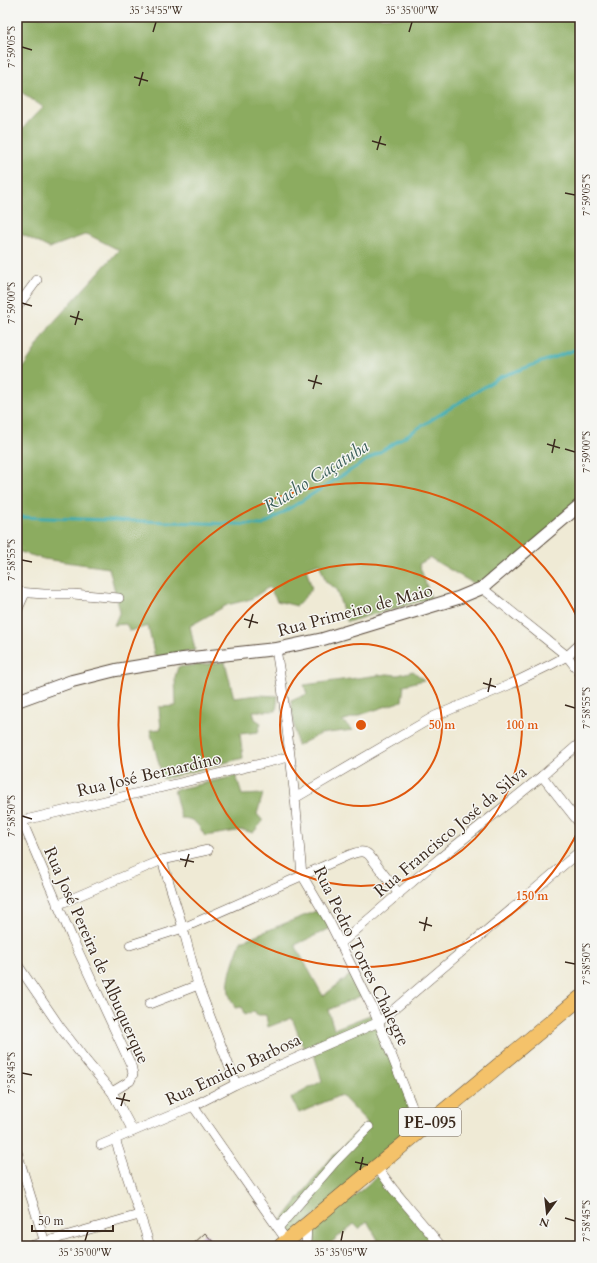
<svg xmlns="http://www.w3.org/2000/svg" width="597" height="1263" font-family="Cardo,serif">
<style>
.forest{fill:#8cac60;stroke:#646b3f}
.lines{fill:none;stroke-linecap:round;stroke-linejoin:round}
.stream{stroke:#39abb2;stroke-width:3}
.building{fill:#d2b4dd}
.minor-casing{stroke:#564739;stroke-width:10}
.tertiary-casing{stroke:#564739;stroke-width:14}
.primary-casing{stroke:#564739;stroke-width:16}
.minor{stroke:#fff;stroke-width:9}
.tertiary{stroke:#fff;stroke-width:12}
.primary{stroke:#f4c26a;stroke-width:15}
.ticks{fill:none;stroke:#3b2a1e;stroke-width:1.5}
.ring{fill:none;stroke:#df570d;stroke-width:2}
.labels{text-anchor:middle;stroke-width:3;stroke-linejoin:round;paint-order:stroke}
.shield{fill:#f6f6f2;stroke:#73675e;stroke-width:1}
.shield-label{font-size:16px;font-weight:bold;fill:#3b2a1e}
.street-label{font-size:17px;fill:#3b2a1e;stroke:#f6f6f2}
.water-label{font-size:18px;font-style:italic;fill:#3a5e59;stroke:#f6f6f2}
.centre{fill:#df570d;stroke:#f6f6f2;stroke-width:2}
.ring-label{font-size:12px;text-anchor:middle;font-weight:bold;fill:#df570d;stroke:#f6f6f2;stroke-width:3;stroke-linejoin:round;paint-order:stroke}
.neatline{fill:none;stroke:#3b2a1e;stroke-width:1.5}
.ticks-label{font-size:10px;text-anchor:middle;fill:#3b2a1e}
</style>
<rect width="100%" height="100%" fill="#f6f6f2"/>
<filter id="ink" filterUnits="userSpaceOnUse"><feTurbulence type="fractalNoise" baseFrequency=".025" numOctaves="2"/><feDisplacementMap in="SourceGraphic" scale="8" xChannelSelector="R" yChannelSelector="G"/><feConvolveMatrix kernelMatrix="1 2 1 2 8 2 1 2 1" color-interpolation-filters="sRGB"/></filter>
<filter id="wash" filterUnits="userSpaceOnUse"><feTurbulence type="fractalNoise" baseFrequency=".012" numOctaves="4" result="noise"/><feDisplacementMap in="SourceGraphic" scale="16" xChannelSelector="R" yChannelSelector="G"/><feGaussianBlur stdDeviation="0.9" result="paint"/><feColorMatrix in="noise" values="0 0 0 0 0 0 0 0 0 0 0 0 0 0 0 0 0 1.4 0 .05"/><feComposite in="paint" operator="in"/></filter>
<g filter="url(#wash)">
<rect width="100%" height="100%" fill="#efead5"/>
<g class="forest">
<path d="M18,17H580V503L483,589L430,558L419,564L431,598L347,622L336,589L326,582L319,563L306,568L312,589L297,606L277,601L269,587L251,599L227,605L190,626L195,650L155,657L148,626L130,631L126,624L114,625L120,611L109,568L44,559L17,551V377L51,325L119,250L87,234L49,248L17,232V178L24,157C22,154 18,150 17,146C14,134 35,115 43,107L21,92L17,86V20Z"/>
<path d="M225,662L234,698L258,695L278,696L276,711H253L255,719L261,723L258,732L240,734L243,758L163,779L150,730L161,729L159,707L176,706L175,677L178,667Z"/>
<path d="M413,671L424,680L404,685L402,701L342,721L353,730L320,734L297,746L291,701L307,694L304,685L387,674L398,675Z"/>
<path d="M236,776L242,795L263,794L257,814L263,821L253,833L243,830L205,836C198,825 195,818 181,818L174,790Z"/>
<path d="M321,909L331,928L295,945L323,996L354,972L365,994L328,1010L334,1029L375,1013L424,1125L288,1238L279,1224L330,1159L367,1122L341,1095L299,1113L291,1098L322,1081L313,1051L345,1033L304,1049L292,1018L268,1027L266,1015H256L255,1011L244,1015L242,1007L235,1008C233,1003 230,998 229,993C226,978 236,955 241,941Z"/>
<path d="M381,1173L442,1246H375L372,1244L378,1240L367,1221L359,1229L354,1224L327,1246H317L309,1235Z"/>
</g>
<g class="lines">
<path class="stream" d="M17,517L263,525L500,377L580,348"/>
</g>
<g id="blocks">
<path class="building" d="M205,1233L217,1246H191Z"/>
</g>
</g>
<g filter="url(#ink)">
<use href="#blocks" fill-opacity="0" stroke="#564739" stroke-width="1"/>
<g class="lines">
<defs>
<g id="minor">
<path d="M17,307L37,280"/>
<path d="M482,588L567,656L580,673"/>
<path d="M17,592L44,594H73L119,598"/>
<path d="M17,611L25,593"/>
<path d="M276,649L282,687L295,798L302,875L329,921L373,1009L421,1129"/>
<path d="M542,776L580,824"/>
<path d="M295,798L435,716L511,684L550,665L567,656L580,644"/>
<path d="M22,821L72,938L131,1065L133,1074L130,1081L112,1092"/>
<path d="M17,822L289,757"/>
<path d="M162,860L183,928L198,985L236,1084"/>
<path d="M57,905L162,860L208,850"/>
<path d="M340,944L440,858L542,776L580,743"/>
<path d="M130,945L183,928L349,855C356,853 363,849 369,855L399,894"/>
<path d="M17,964L60,1027L87,1062L112,1092L133,1131"/>
<path d="M149,1004L198,985"/>
<path d="M193,1106L287,1241"/>
<path d="M115,1139L150,1246"/>
<path d="M101,1145L193,1106L236,1084L379,1022L580,851"/>
<path d="M17,1152L46,1246"/>
<path d="M377,1167L393,1189L441,1246"/>
<path d="M278,1228L335,1162L369,1127"/>
<path d="M30,1246L139,1215"/>
<path d="M306,1246L307,1224"/>
</g>
<path id="tertiary" d="M17,701L72,681L116,670L183,659L276,649L323,639L458,598L482,588L580,505"/>
<path id="primary" d="M281,1246L580,998"/>
</defs>
<use href="#minor" class="minor-casing"/>
<use href="#tertiary" class="tertiary-casing"/>
<use href="#primary" class="primary-casing"/>
<use href="#minor" class="minor"/>
<use href="#tertiary" class="tertiary"/>
<use href="#primary" class="primary"/>
</g>
</g>
<path class="ticks" d="M153,32L156,22M409,32L412,22M22,47L32,50M134,77L148,81M139,86L143,72M372,141L386,145M377,150L381,136M565,193L575,195M22,303L32,306M70,316L83,320M75,325L79,311M308,380L322,384M313,389L317,375M547,444L560,448M565,449L575,452M552,453L555,439M22,560L32,562M244,619L258,623M249,628L253,614M483,683L496,687M488,692L491,678M565,705L575,708M22,816L32,819M180,859L194,862M185,867L189,854M419,922L432,926M424,931L427,917M565,962L575,964M22,1073L32,1075M116,1098L130,1101M121,1106L125,1093M355,1162L368,1165M360,1170L363,1157M565,1218L575,1221M85,1241L88,1231M341,1241L343,1231"/>
<g class="ring">
<circle cx="361" cy="725" r="81"/>
<circle cx="361" cy="725" r="161"/>
<path d="M579 829A242 242 0 1 1 579 621"/>
</g>
<g class="labels">
<rect class="shield" x="399" y="1108" width="62" height="28" rx="3"/>
<g class="shield-label">
<text x="430" y="1128">PE-095</text>
</g>
<g class="street-label">
<text transform="translate(355 610) rotate(-15)" y="6">Rua Primeiro de Maio</text>
<text transform="translate(149 774) rotate(-13)" y="6">Rua José Bernardino</text>
<text transform="translate(450 831) rotate(-40)" y="6">Rua Francisco José da Silva</text>
<text transform="translate(97 955) rotate(66)" y="6">Rua José Pereira de Albuquerque</text>
<text transform="translate(362 956) rotate(64)" y="6">Rua Pedro Torres Chalegre</text>
<text transform="translate(233 1069) rotate(-25)" y="6">Rua Emidio Barbosa</text>
</g>
<g class="water-label">
<text transform="translate(316 476) rotate(-32)" y="6">Riacho Caçatuba</text>
</g>
</g>
<circle cx="361" cy="725" r="6" class="centre"/>
<g class="ring-label">
<text x="442" y="729">50 m</text>
<text x="522" y="729">100 m</text>
<text x="532" y="900">150 m</text>
</g>
<rect width="597" height="1263" fill="none" stroke="#f6f6f2" stroke-width="44"/>
<g transform="translate(547 1213) rotate(195)" stroke="#f6f6f2" stroke-width="3" paint-order="stroke">
<path d="M0-3L7 15L0 10L-7 15Z" fill="#3b2a1e"/>
<text y="-6" font-size="11" font-weight="bold" text-anchor="middle" fill="#3b2a1e">N</text>
</g>
<path d="M32 1225v6h81v-6" fill="none" stroke="#3b2a1e" stroke-width="2"/>
<text x="38" y="1225" font-size="12" fill="#3b2a1e" stroke="#f6f6f2" stroke-width="3" paint-order="stroke">50 m</text>
<rect x="22" y="22" width="553" height="1219" class="neatline"/>
<g class="ticks-label">
<text x="156" y="14">35°34'55"W</text>
<text x="412" y="14">35°35'00"W</text>
<text transform="translate(11 47) rotate(-90)" y="4">7°59'05"S</text>
<text transform="translate(586 195) rotate(-90)" y="4">7°59'05"S</text>
<text transform="translate(11 303) rotate(-90)" y="4">7°59'00"S</text>
<text transform="translate(586 452) rotate(-90)" y="4">7°59'00"S</text>
<text transform="translate(11 560) rotate(-90)" y="4">7°58'55"S</text>
<text transform="translate(586 708) rotate(-90)" y="4">7°58'55"S</text>
<text transform="translate(11 816) rotate(-90)" y="4">7°58'50"S</text>
<text transform="translate(586 964) rotate(-90)" y="4">7°58'50"S</text>
<text transform="translate(11 1073) rotate(-90)" y="4">7°58'45"S</text>
<text transform="translate(586 1221) rotate(-90)" y="4">7°58'45"S</text>
<text x="85" y="1256">35°35'00"W</text>
<text x="341" y="1256">35°35'05"W</text>
</g>
</svg>
